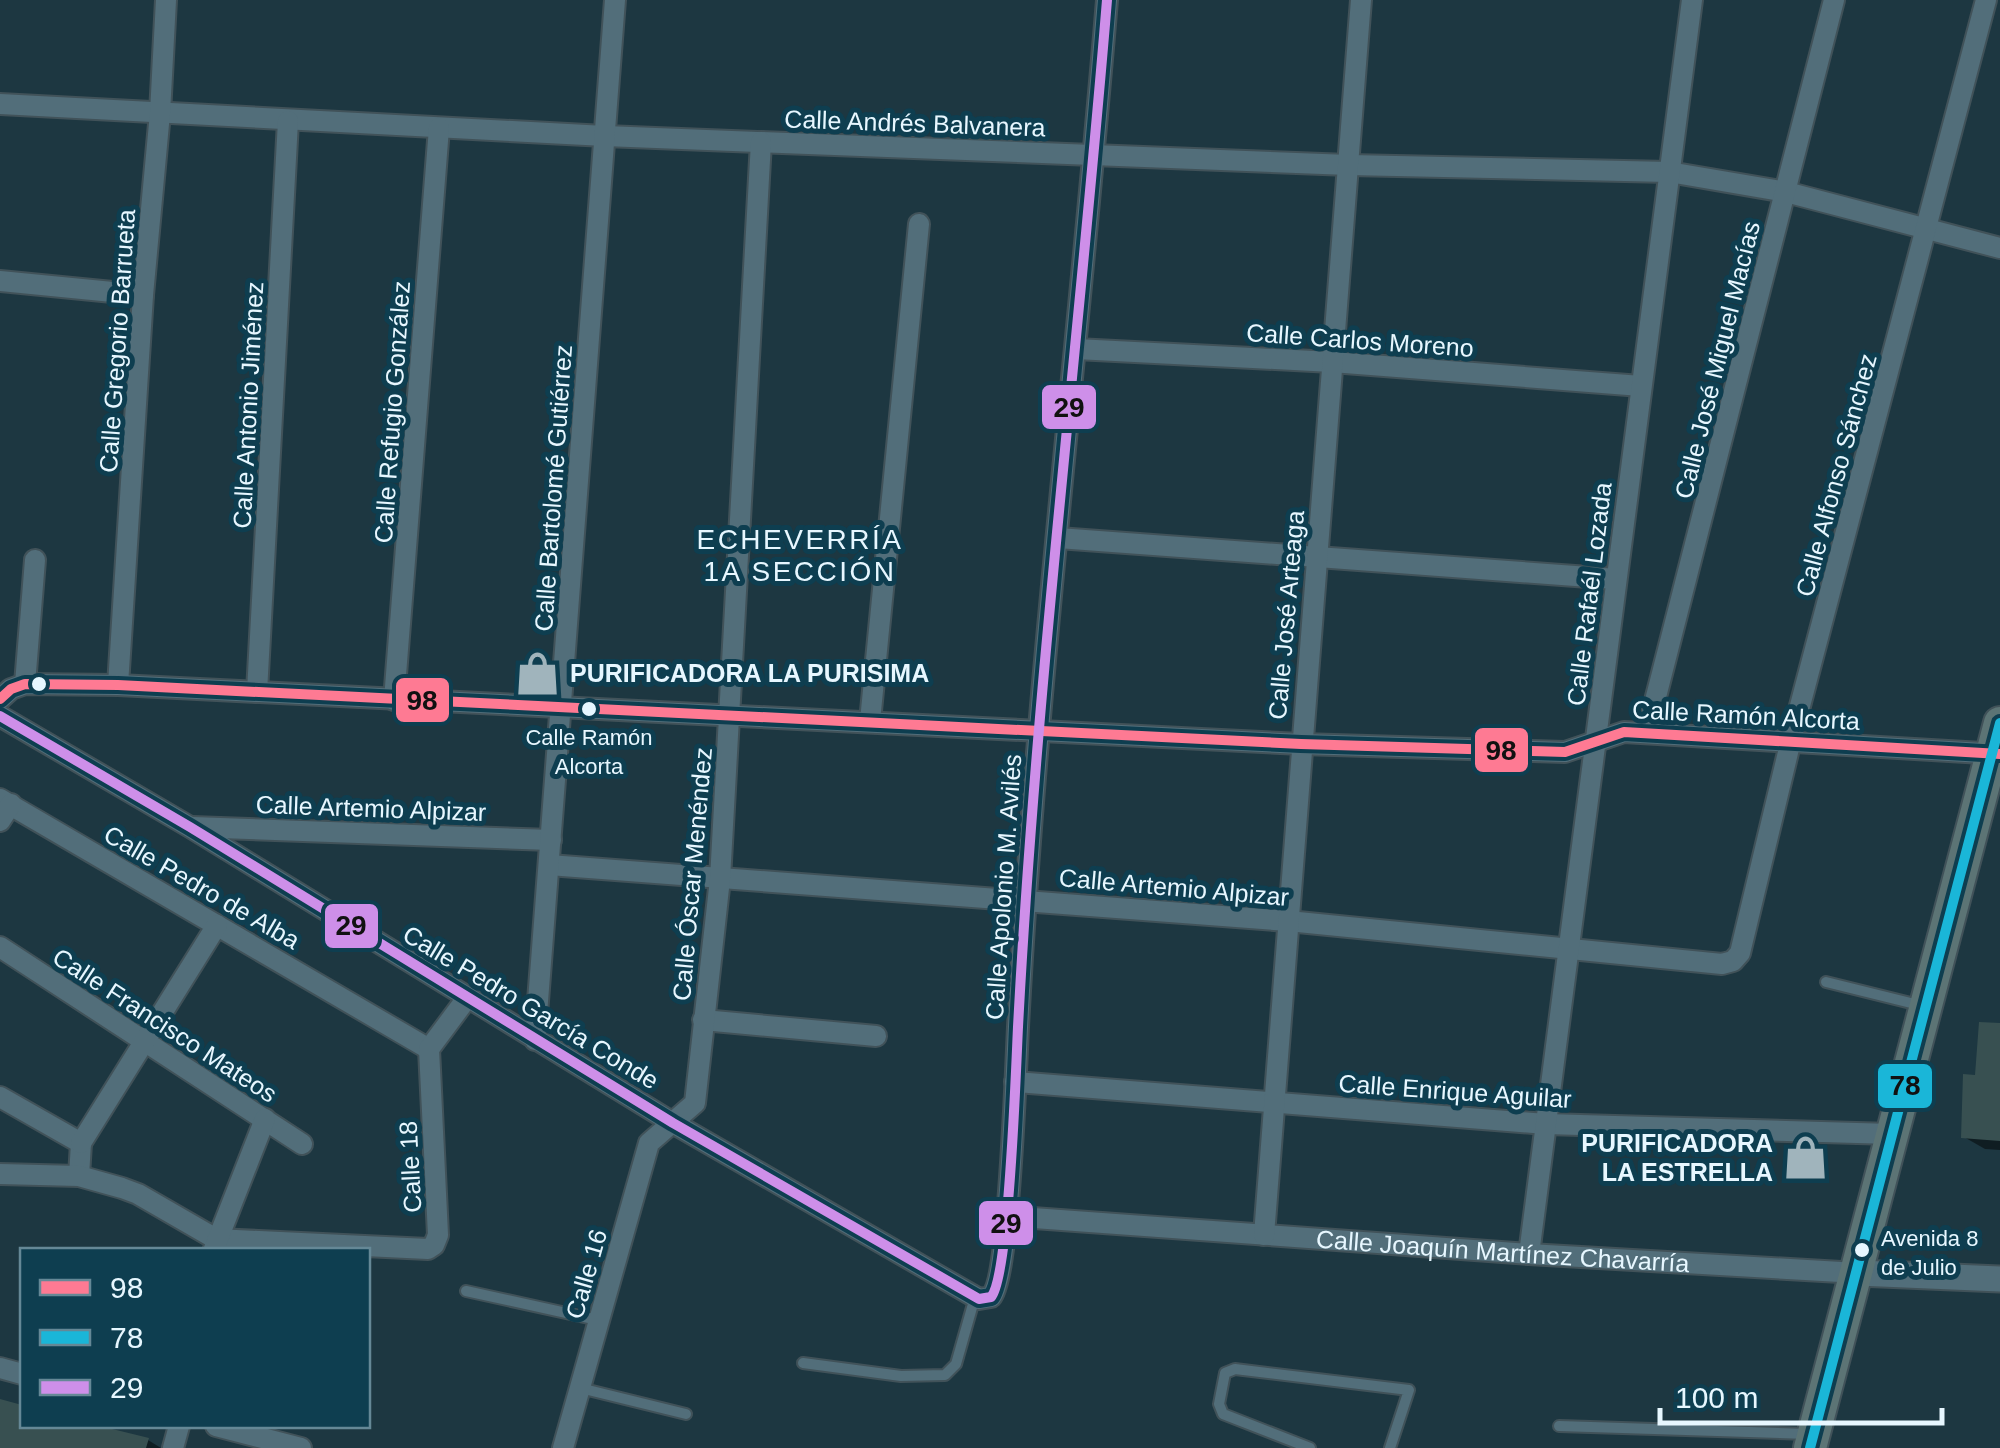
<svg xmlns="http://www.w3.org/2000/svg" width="2000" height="1448" font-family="Helvetica,sans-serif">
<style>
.shadow{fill:#0007}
.building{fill:#385051}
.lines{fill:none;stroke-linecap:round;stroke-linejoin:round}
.service-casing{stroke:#415259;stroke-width:14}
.minor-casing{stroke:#415259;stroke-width:24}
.tertiary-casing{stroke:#415259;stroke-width:29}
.primary-casing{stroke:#415259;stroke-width:36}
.service{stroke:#526e7a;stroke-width:10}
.minor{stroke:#526e7a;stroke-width:20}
.tertiary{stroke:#526e7a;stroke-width:25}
.primary{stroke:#5c7475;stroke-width:32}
.bus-1-casing{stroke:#0e3e50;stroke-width:18}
.bus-2-casing{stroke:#0e3e50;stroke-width:18}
.bus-3-casing{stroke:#0e3e50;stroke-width:18}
.bus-1{stroke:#fe7a93;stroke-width:10}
.bus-2{stroke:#1ab6d8;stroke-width:10}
.bus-3{stroke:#ce8fe9;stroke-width:10}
.bus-dot{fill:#e7f7ff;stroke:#0e3e50;stroke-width:4}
.labels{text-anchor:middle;stroke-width:10;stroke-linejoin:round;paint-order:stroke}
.bus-label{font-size:22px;fill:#e7f7ff;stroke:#0e3e50}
.street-label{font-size:25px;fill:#e7f7ff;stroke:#0e3e50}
.poi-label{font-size:25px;font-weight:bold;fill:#e7f7ff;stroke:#0e3e50;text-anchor:start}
.neighbourhood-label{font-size:28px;letter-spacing:2.5px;fill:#e7f7ff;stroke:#0e3e50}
.line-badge{stroke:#0e3e50;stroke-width:4}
.pale-badge-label{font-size:28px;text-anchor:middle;font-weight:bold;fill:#111}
</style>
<rect width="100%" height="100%" fill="#1d3741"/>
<g class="shadow">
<path d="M2000,1025V1150L1985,1149L1964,1137L1978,1078Z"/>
<path d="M0,1402L22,1408V1426H91L148,1440L161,1448H0Z"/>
</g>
<g class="building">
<path d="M1979,1022L2000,1023V1141L1961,1138L1963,1074L1975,1075Z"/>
<path d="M0,1399L22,1405V1426H100L149,1438L146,1448H0Z"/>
</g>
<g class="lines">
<defs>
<g id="service">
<path d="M1826,982L1923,1006"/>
<path d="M466,1291L598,1320"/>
<path d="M803,1363L901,1376L945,1375L956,1364L975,1297"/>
<path d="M580,1388L686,1414"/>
<path d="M1559,1426L1808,1434"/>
<path d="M1310,1448L1223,1414L1219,1404L1225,1373L1235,1369L1409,1390L1390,1448"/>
</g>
<g id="minor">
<path d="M0,104L605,136L1349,165L1669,172L1786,192L2000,248"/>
<path d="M0,281L143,295"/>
<path d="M1076,349L1332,362L1641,386"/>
<path d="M1058,538L1616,579"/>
<path d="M25,684L35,560"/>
<path d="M118,685L143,295L160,113L166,0"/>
<path d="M257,692L288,121"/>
<path d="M0,699L11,689L25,684L118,685L1301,744L1565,752L1624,732L2000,754"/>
<path d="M394,700L439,128"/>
<path d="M0,716L190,827L673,1123L979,1299L991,1297C1009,1278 1016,1067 1018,1027C1036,684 1079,343 1107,0"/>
<path d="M870,721L919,224"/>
<path d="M1647,732L1834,0"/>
<path d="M0,799L429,1049"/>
<path d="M0,821L11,804"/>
<path d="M192,827L551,840"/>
<path d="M549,865L1288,921L1722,964L1733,961L1740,953L1791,740L1986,0"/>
<path d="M0,947L302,1144"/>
<path d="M703,1020L876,1036"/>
<path d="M535,1040L615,0"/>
<path d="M1015,1082L1546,1124L1892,1134"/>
<path d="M0,1097L81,1143L79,1176"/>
<path d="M81,1143L217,925"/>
<path d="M0,1174L79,1176L122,1188L138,1194L216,1239L428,1249L434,1245L438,1235L429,1049L467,998"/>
<path id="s1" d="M1006,1216L1529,1254L1858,1273"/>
<path d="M1264,1235L1361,0"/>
<path d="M214,1249L265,1119"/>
<path d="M1529,1254L1692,0"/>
<path d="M0,1368L22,1374"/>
<path d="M216,1426L301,1448"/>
<path d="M173,1448L179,1426"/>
<path d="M563,1448L649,1143L695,1103L720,879L761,142"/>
</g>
<path id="tertiary" d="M1858,1273L2000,1279"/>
<path id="primary" d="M1810,1448L2000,723"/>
</defs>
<use href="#service" class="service-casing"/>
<use href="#minor" class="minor-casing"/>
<use href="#tertiary" class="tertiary-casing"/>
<use href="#primary" class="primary-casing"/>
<use href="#service" class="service"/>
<use href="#minor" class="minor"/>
<use href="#tertiary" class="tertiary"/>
<use href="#primary" class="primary"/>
<defs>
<path id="bus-1" d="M0,699L11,689L25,684L118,685L1301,744L1565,752L1624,732L2000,754"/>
<path id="bus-2" d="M1810,1448L2000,723"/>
<path id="bus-3" d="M0,716L190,827L673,1123L979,1299L991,1297C1009,1278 1016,1067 1018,1027C1036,684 1079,343 1107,0"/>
</defs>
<use href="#bus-1" class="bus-1-casing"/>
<use href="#bus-2" class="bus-2-casing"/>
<use href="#bus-3" class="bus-3-casing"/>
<use href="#bus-1" class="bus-1"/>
<use href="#bus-2" class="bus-2"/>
<use href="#bus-3" class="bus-3"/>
</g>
<defs>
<symbol id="shop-bare" viewBox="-9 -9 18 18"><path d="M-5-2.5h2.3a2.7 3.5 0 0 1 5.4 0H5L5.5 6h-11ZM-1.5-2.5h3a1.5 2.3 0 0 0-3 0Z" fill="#a0b4bc" stroke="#0e3e50" stroke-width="2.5" paint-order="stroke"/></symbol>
</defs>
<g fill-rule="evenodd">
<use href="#shop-bare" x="506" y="642" width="63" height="63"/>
<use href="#shop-bare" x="1774" y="1126" width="63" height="63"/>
</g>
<g class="bus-dot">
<circle cx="39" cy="684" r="9"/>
<circle cx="589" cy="709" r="9"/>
<circle cx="1862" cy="1250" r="9"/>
</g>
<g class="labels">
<g class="bus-label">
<text x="589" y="745">Calle Ramón<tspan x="589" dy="29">Alcorta</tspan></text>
<text x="1881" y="1246" text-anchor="start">Avenida 8<tspan x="1881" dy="29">de Julio</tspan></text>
</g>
<g class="street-label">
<text transform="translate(915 123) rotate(2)" y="9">Calle Andrés Balvanera</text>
<text transform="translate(1360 340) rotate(4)" y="9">Calle Carlos Moreno</text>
<text transform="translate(117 341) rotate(-86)" y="9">Calle Gregorio Barrueta</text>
<text transform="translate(1717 360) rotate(-76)" y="9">Calle José Miguel Macías</text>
<text transform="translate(248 405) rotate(-87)" y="9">Calle Antonio Jiménez</text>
<text transform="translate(392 412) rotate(-86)" y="9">Calle Refugio González</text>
<text transform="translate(1836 475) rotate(-75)" y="9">Calle Alfonso Sánchez</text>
<text transform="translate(553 488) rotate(-86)" y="9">Calle Bartolomé Gutiérrez</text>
<text transform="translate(1589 594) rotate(-83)" y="9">Calle Rafaél Lozada</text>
<text transform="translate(1286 615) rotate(-85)" y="9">Calle José Arteaga</text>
<text transform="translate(1746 715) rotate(3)" y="9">Calle Ramón Alcorta</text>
<text transform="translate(371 808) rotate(2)" y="9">Calle Artemio Alpizar</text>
<text transform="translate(692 874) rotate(-85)" y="9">Calle Óscar Menéndez</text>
<text transform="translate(202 887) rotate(30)" y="9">Calle Pedro de Alba</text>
<text transform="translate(1003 887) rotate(-86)" y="9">Calle Apolonio M. Avilés</text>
<text transform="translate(1174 887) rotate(5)" y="9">Calle Artemio Alpizar</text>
<text transform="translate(531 1007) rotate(31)" y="9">Calle Pedro García Conde</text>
<text transform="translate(165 1025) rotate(33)" y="9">Calle Francisco Mateos</text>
<text transform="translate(1455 1091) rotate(4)" y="9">Calle Enrique Aguilar</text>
<text transform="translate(410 1167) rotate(-93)" y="9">Calle 18</text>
<text dy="9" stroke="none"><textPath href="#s1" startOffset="498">Calle Joaquín Martínez Chavarría</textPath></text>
<text transform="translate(586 1274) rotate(-74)" y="9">Calle 16</text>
</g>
<g class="poi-label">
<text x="570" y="682">PURIFICADORA LA PURISIMA</text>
<text x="1773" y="1152" text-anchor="end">PURIFICADORA<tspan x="1773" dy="29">LA ESTRELLA</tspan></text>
</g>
<g class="neighbourhood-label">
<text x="800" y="549">ECHEVERRÍA<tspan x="800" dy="32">1A SECCIÓN</tspan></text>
</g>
</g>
<g class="line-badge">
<rect x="1040" y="383" width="58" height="48" rx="10" fill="#ce8fe9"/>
<rect x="394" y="676" width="57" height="48" rx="10" fill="#fe7a93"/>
<rect x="1473" y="726" width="57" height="48" rx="10" fill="#fe7a93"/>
<rect x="323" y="902" width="57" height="48" rx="10" fill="#ce8fe9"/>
<rect x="1876" y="1062" width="58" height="48" rx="10" fill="#1ab6d8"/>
<rect x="977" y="1199" width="58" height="48" rx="10" fill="#ce8fe9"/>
</g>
<g class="pale-badge-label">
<text x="1069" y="417">29</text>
<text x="422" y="710">98</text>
<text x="1501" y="760">98</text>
<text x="351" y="935">29</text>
<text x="1905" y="1095">78</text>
<text x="1006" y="1233">29</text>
</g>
<rect x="20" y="1248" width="350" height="180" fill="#0e3e50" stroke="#658896" stroke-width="2.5"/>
<rect x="40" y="1280" width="50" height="15" fill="#fe7a93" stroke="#658896" stroke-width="2.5"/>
<text x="110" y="1298" font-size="30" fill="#e7f7ff">98</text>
<rect x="40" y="1330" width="50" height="15" fill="#1ab6d8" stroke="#658896" stroke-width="2.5"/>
<text x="110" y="1348" font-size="30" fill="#e7f7ff">78</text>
<rect x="40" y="1380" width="50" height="15" fill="#ce8fe9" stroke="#658896" stroke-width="2.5"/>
<text x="110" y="1398" font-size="30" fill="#e7f7ff">29</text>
<path d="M1660 1408v15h282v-15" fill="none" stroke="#e7f7ff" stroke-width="5"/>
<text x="1675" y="1408" font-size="30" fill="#e7f7ff" stroke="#0e3e50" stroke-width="8" paint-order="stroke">100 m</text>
</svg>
